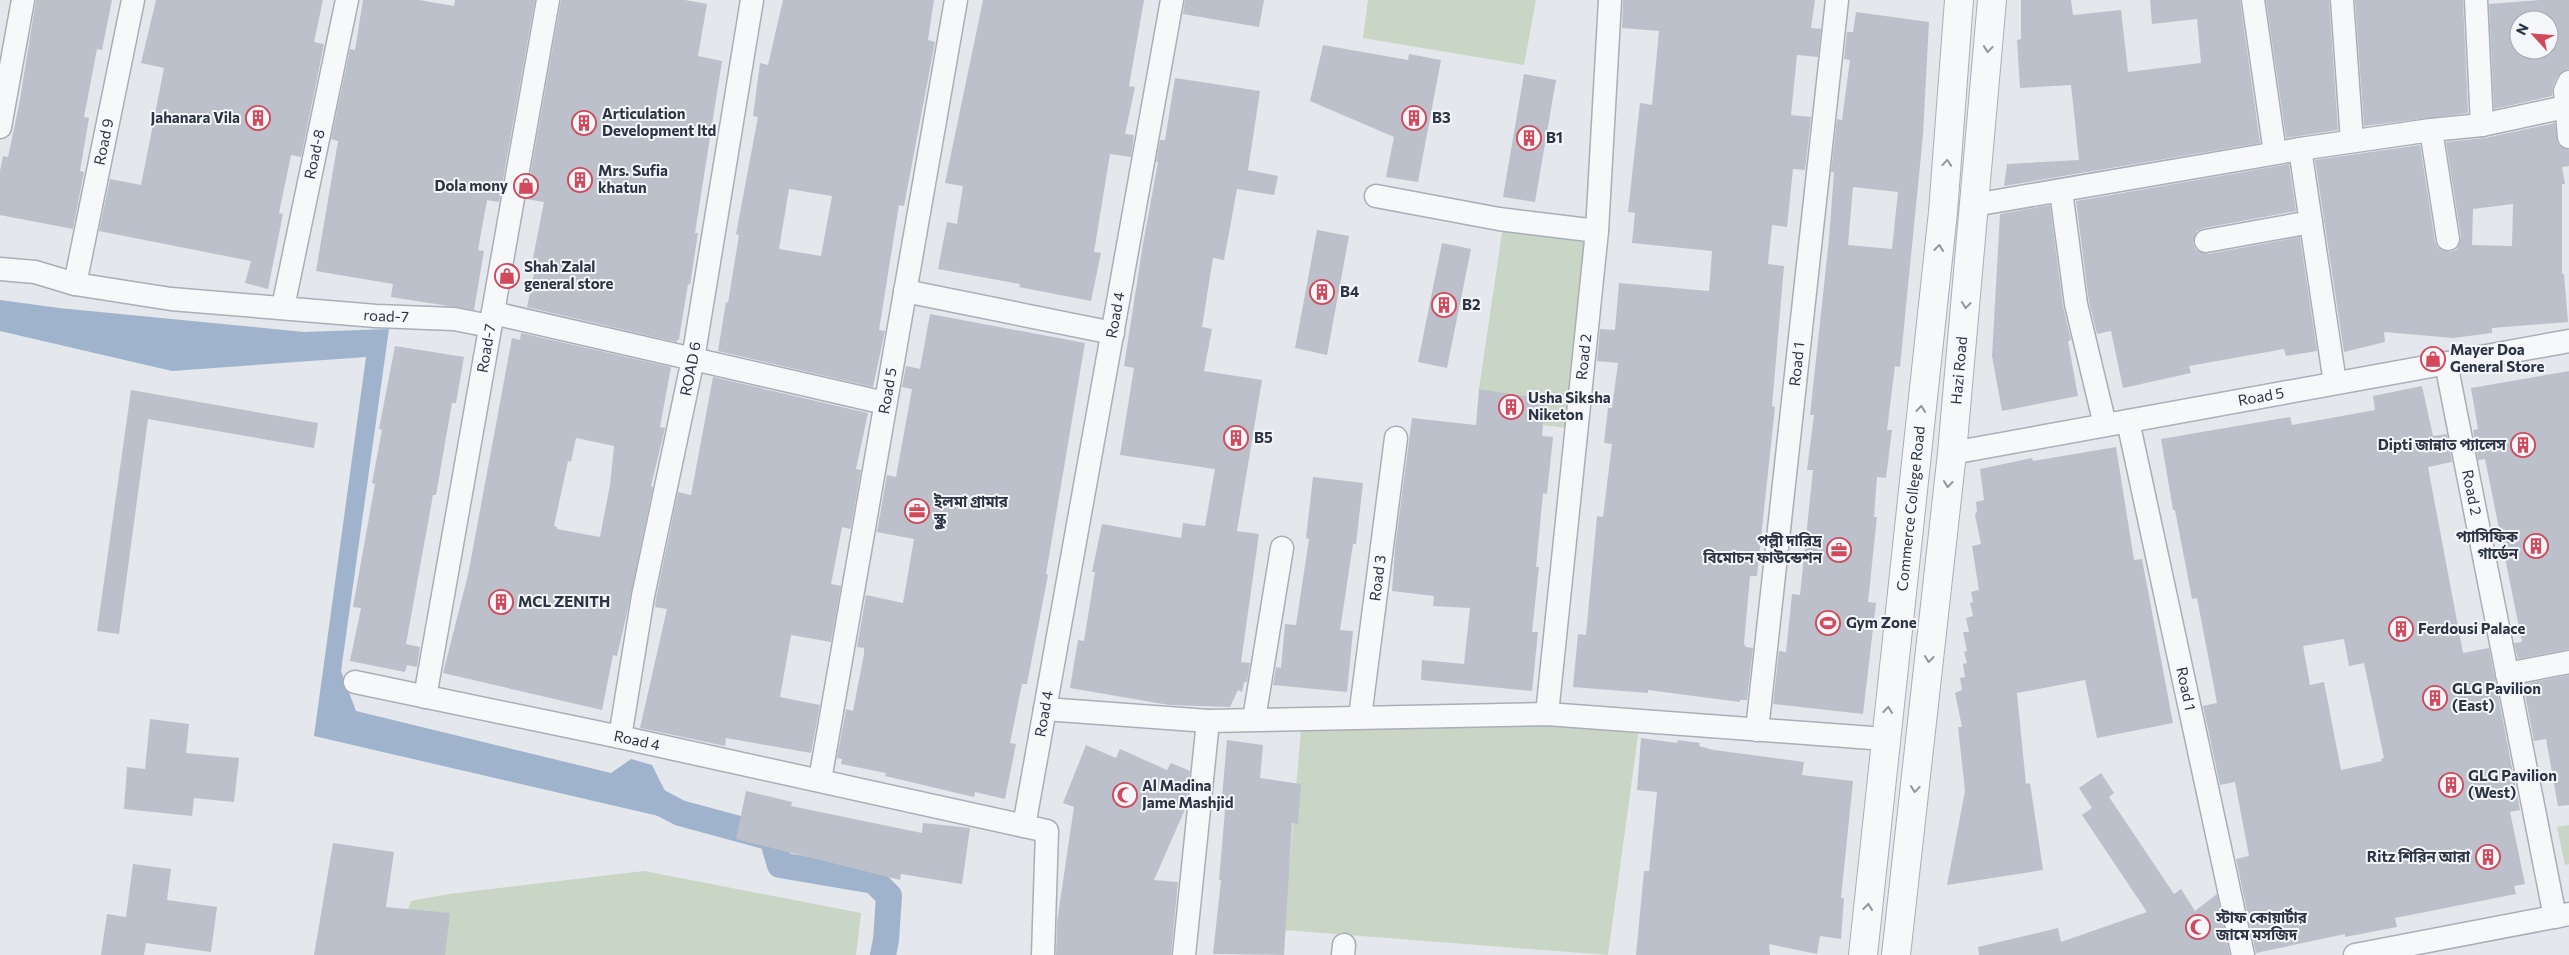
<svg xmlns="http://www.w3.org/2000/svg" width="2569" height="955" font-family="Commissioner,'Noto Sans Bengali',sans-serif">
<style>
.green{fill:#c9d6c5}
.water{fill:#9fb4cc}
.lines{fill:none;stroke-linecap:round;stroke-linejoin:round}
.canal{stroke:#9fb4cc;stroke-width:26}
.building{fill:#bbc0ca;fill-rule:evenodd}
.minor-casing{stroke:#a9aeb7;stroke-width:25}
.tertiary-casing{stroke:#a9aeb7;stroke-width:30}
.minor{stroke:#f7f8fa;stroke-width:22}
.tertiary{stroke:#f7f8fa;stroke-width:28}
.oneway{stroke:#9196a0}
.labels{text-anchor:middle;stroke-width:4;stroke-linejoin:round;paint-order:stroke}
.poi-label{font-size:15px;font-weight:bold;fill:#2b3445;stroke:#f4f6f9;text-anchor:start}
.street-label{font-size:15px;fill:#2b3445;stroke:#f4f6f9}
</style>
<rect width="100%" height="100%" fill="#e4e7ec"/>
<g class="green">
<path d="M1368,0H1536L1524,65L1363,38Z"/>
<path d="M1503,226L1591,234L1567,428L1543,425L1545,399L1479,389Z"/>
<path d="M1302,718L1640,721L1608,955L1284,930Z"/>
<path d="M2569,825V864L2565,865L2557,827Z"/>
<path d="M644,871L861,913L856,955H391L411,901L449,894Z"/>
</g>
<path class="water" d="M0,300L59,308L304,332L389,329L341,671L356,711L611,773L631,759L652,765L669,799L667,818L314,736L366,357L172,371L0,331Z"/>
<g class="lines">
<path class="canal" d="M636,790L680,813L772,838L780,865L874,881L889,896L886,940L883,955"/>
</g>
<g class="building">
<path d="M36,0H112L102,50L97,49L84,117L89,118L80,171L84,172L73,229L0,215V171L3,156L8,157L19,105Z"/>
<path d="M156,0H323L314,42L324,44L301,157L291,155L279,213L283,214L268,289L245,283L251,261L99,231L110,179L141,185L164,68L141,63Z"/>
<path d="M363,0H419L454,6L455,0H535L499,202L487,200L478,250L484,251L474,310L391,297L393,284L316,271L338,141L331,139L350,49L355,50Z"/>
<path d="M561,0H685L707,4L698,56L722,61L695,233H698L690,285L688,284L679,339L676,342L527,307L536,264L532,263L544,202L526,199Z"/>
<path d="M783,0H934L928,40L935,42L904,206L899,205L879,330L885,331L873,387L718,351L726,302L728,303L739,235L736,234L758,117L753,116L760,63L768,65ZM789,189L832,196L821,256L779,249Z"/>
<path d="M983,0H1144L1129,86L1135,87L1125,134L1134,135L1131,157L1110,154L1094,252L1101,253L1091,301L1019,287L1020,284L938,269L947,222L957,224L963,186L945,183Z"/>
<path d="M1185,0H1264L1259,27L1183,14Z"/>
<path d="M1623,0H1815L1811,28L1821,29L1818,57L1797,55L1791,115L1811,117L1805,170L1793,169L1787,227L1772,225L1768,264L1784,266L1772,406L1775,407L1757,576H1750L1744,644L1746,647L1753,648L1747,700H1740V702L1648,690V693L1573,687L1578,634L1586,635L1597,516L1603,517L1612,444L1604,443L1608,408H1612L1618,363L1597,361L1600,329L1615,330L1619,283L1709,291L1712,251L1632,243L1635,213L1628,212L1640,103L1652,105L1659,31L1622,28Z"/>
<path d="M2021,0H2071L2073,15L2121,10L2128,72L2201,63L2197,19L2152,24L2150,0H2240L2260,143L2004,186L2007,164L2079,160L2071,85L2020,88L2017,40L2021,39Z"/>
<path d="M2266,0H2329L2338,130L2286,138Z"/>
<path d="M2355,0H2463L2468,113L2364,126Z"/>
<path d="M2540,0H2569V69L2562,71L2557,77L2553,86L2552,96L2494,109L2489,4ZM2519,20H2549V50H2519Z"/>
<path d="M1856,12L1929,22L1923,135L1900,367L1895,366L1887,430H1892L1886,478L1877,477L1874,517H1877L1868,602L1876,603L1863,714L1773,704L1779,651L1786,652L1792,594L1800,595L1813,470H1807L1814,415H1810L1829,239L1834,172H1831L1837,119L1842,120L1850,60L1844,59L1847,32H1853ZM1853,187L1898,192L1892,249L1848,245Z"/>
<path d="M1323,45L1408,60L1409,54L1441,60L1418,182L1386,177L1394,137L1310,101Z"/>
<path d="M1524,74L1556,80L1535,202L1503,197Z"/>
<path d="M1175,78L1260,91L1248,170L1278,176L1274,195L1237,189L1224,260L1213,258L1202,327L1212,329L1204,371L1262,380L1237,531L1259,534L1241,662L1250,663L1247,682H1244L1242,692L1238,690L1230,707L1169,705L1070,688L1078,640L1084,641L1095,572H1092L1102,524L1181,538L1183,523L1205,526L1215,469L1120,455L1134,368L1124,366L1143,244L1158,162H1156L1160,140H1165Z"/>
<path d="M2555,123L2558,144L2569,150V166L2562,167L2565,184H2562V274H2564L2568,322L2492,328V333L2453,338L2384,332L2385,342L2344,352L2315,160L2420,145L2435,241L2438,248L2450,252L2457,249L2461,237L2446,142L2485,138ZM2513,204L2512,246L2472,245L2473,209Z"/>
<path d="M2289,164L2296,211L2204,228L2197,231L2193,243L2196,250L2208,254L2300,237L2317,351L2286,356L2284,349L2189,366L2191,373L2123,388L2111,331L2097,334L2089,302L2076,201Z"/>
<path d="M2050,205L2063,306L2071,340L2068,341L2078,396L2002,411L1992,356L2000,214Z"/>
<path d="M1317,230L1349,236L1327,355L1295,348Z"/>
<path d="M1442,243L1471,249L1447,368L1418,362Z"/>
<path d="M930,314L1085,343L1046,574L1048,575L1027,684H1022L1010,743L1016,744L1005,799L975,792L974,797L885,776L886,773L841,764L842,759L837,758L846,709L853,711L864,654V648L857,647L866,595L903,603L914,539L877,532L887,475L896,477L912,389L902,387L906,366L920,369Z"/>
<path d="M521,333L671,367L660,427L665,428L651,486L653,487L627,613L617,656L613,655L602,710L443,673L468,575L512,338L520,340ZM576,438L614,446L610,485L600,537L557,529V527L554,526L568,461L571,462Z"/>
<path d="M395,346L464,357L456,403H452L436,495H433L406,644L420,647L417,667L407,665L405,672L350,661L361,608L353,607L375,484L372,483L382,430L379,429Z"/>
<path d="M2569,371V649L2518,659L2514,643L2522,642L2485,459L2478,460L2473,430L2478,429L2471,388Z"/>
<path d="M713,377L868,413L856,469L861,470L851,527L850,529L842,527L831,584L841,586L831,642L791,635L780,697L820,705L811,753L726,738L725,746L640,728L667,609L655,607L656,598L678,492L691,495Z"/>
<path d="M2422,386L2433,436L2447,434L2452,462L2428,467L2463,653L2489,648L2520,810L2510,812L2525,884L2514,886L2516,894L2395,918L2397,927L2345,937V934L2256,953L2236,859L2249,856L2235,782L2220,785L2203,706L2217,703L2197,598L2192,599L2175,510H2173L2161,439L2290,417L2292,425L2375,410L2373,396ZM2344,639L2349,666L2364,663L2384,758L2381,759L2382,761L2341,770L2324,682L2310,685L2303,646Z"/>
<path d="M1479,389L1545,399L1542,436L1553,437L1547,494L1543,493L1536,567H1539L1532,632H1538L1532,691L1421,680L1422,660L1464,664L1470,608L1433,606L1434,596L1392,591L1395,548L1412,418L1476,425Z"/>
<path d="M131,390L318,423L314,448L148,419L119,634L97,631Z"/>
<path d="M2116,447L2134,560L2142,559L2173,723L2097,738L2085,680L2017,693L2026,784L2030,783L2043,870L1947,885L1965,791L1958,727H1962L1955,693L1962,690L1960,678L1965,677L1963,664L1967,663L1964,652L1967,651L1963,632H1969L1966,618L1973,616L1970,603L1973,602L1971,592L1979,590L1972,546L1981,544L1975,515L1977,511L1976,502L1984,500L1980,469L2032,458L2033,461Z"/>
<path d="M1313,477L1363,483L1356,544H1353L1340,630L1353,631L1347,692L1273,685L1276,667L1281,668L1285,624L1296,625L1309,539L1306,538Z"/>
<path d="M2569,675V805L2558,806L2546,739L2534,741L2523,684Z"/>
<path d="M150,719L189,724L186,753L239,758L234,802L194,798L192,816L124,809L127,767L145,769Z"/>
<path d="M1641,738L1677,743L1678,740L1700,743L1699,746L1714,750L1804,762L1802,775L1853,781L1841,898H1844L1841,939L1820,936L1817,954L1769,944L1770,955H1636L1644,871H1649L1657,792L1637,790Z"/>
<path d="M1227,740L1263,745L1260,778L1301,784L1298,824L1292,823L1284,955L1213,954L1221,880H1219L1225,810L1221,809Z"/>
<path d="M1086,745L1116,758L1120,749L1167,770L1171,763L1190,771L1186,807L1154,880L1178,882L1171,955H1056L1057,922L1074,807L1063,803Z"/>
<path d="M2101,773L2114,793L2109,797L2174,894L2181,889L2195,911L2217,894L2230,955H1979L1978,947L2058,928L2061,942L2147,912L2082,815L2092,808L2079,788Z"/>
<path d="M746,791L792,802L791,806L922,833L923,823L970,828L962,884L901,874L900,880L736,839Z"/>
<path d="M333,843L394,852L386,907L450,913L445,955H314Z"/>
<path d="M133,864L171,869L167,900L217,907L211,952L146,943L144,955H101L107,914L126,917Z"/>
</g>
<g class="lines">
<defs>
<g id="minor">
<path d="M2253,0L2275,153"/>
<path d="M2342,0L2352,141"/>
<path d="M2476,0L2482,125"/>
<path d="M2569,82L2565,91L2569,137"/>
<path d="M0,127L23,0"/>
<path d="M2300,149L2335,383"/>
<path d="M2061,191L2076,304L2105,425"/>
<path d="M1376,196L1499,219L1597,231"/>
<path d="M1974,205L2300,149L2431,130"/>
<path d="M2448,239L2431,130L2482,125L2565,107"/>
<path d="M2206,241L2311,222"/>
<path id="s1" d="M0,269L35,272L75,284L171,299L376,316L454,319L490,326"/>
<path id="s2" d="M75,284L133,0"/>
<path d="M905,291L1113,333"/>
<path id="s3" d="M283,307L347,0"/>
<path d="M493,313L885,403"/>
<path id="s4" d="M2446,363L2555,917"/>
<path id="s5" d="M2128,421L2243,955"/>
<path id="s6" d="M1952,453L2569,341"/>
<path d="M2507,674L2569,662"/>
<path id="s7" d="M355,682L620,737L1047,831L1043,955"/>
<path id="s8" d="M425,697L548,0"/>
<path d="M1045,709L1208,721L1547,714L1885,739"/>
<path id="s9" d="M1547,714L1597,231L1610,0"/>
<path id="s10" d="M1360,717L1396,438"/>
<path d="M1254,719L1282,548"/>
<path id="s11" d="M1757,730L1837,0"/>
<path id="s12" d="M620,737L643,596L693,359L752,0"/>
<path id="s13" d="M820,780L956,0"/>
<path id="s14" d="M1024,826L1172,0"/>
<path d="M1184,955L1208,721"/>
<path d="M1343,955L1344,945"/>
<path d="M2355,955L2569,914"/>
</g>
<g id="tertiary">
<path id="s15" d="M1863,955L1943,212L1959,0"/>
<path id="s16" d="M1896,955L1952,453L1992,0"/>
</g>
</defs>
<use href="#minor" class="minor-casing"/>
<use href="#tertiary" class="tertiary-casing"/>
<use href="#minor" class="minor"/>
<use href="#tertiary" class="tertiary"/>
</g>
<defs><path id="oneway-chevron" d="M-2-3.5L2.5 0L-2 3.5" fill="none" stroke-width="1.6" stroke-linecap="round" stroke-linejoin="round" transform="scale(1.25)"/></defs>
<g class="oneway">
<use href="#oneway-chevron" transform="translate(1988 49) rotate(95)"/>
<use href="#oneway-chevron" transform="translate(1947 163) rotate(-86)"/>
<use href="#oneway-chevron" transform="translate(1939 248) rotate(-84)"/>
<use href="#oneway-chevron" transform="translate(1966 305) rotate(96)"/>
<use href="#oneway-chevron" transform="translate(1921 409) rotate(-84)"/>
<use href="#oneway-chevron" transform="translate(1948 484) rotate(96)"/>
<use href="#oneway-chevron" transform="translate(1929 659) rotate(96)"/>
<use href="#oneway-chevron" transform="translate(1888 710) rotate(-84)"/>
<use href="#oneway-chevron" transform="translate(1915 789) rotate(96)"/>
<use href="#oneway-chevron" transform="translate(1868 907) rotate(-84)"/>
</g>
<defs>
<symbol id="building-ring" viewBox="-11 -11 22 22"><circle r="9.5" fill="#f4f6f9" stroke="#d1495b" stroke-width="1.5"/><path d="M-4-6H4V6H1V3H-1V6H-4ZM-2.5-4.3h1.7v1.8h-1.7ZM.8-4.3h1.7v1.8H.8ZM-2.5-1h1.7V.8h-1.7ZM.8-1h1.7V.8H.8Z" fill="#d1495b"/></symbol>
<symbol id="shop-ring" viewBox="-11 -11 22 22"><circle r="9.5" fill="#f4f6f9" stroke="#d1495b" stroke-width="1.5"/><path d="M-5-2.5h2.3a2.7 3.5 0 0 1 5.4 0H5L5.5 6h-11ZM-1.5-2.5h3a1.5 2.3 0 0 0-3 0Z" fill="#d1495b"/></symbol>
<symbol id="office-ring" viewBox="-11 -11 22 22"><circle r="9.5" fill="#f4f6f9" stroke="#d1495b" stroke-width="1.5"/><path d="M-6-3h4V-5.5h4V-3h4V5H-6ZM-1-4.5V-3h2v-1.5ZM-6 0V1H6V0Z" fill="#d1495b"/></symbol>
<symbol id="stadium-ring" viewBox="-11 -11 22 22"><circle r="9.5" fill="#f4f6f9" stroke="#d1495b" stroke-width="1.5"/><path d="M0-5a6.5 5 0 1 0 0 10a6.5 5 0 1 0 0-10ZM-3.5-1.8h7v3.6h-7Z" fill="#d1495b"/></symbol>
<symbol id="mosque-ring" viewBox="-11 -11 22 22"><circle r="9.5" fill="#f4f6f9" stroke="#d1495b" stroke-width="1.5"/><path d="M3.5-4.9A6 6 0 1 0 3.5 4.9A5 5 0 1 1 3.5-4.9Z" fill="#d1495b"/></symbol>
</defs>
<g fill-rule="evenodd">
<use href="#building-ring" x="244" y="104" width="28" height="28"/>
<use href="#building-ring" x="1400" y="104" width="28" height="28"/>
<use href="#building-ring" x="570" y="109" width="28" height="28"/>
<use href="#building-ring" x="1515" y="124" width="28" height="28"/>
<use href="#building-ring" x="566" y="166" width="28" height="28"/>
<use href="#shop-ring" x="512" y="172" width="28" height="28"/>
<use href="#shop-ring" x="493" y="262" width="28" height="28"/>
<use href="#building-ring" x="1308" y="278" width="28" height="28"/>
<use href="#building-ring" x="1430" y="291" width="28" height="28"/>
<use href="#shop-ring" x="2419" y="345" width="28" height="28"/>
<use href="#building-ring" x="1497" y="393" width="28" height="28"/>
<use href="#building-ring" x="1222" y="424" width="28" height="28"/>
<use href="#building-ring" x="2509" y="431" width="28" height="28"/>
<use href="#office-ring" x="903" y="497" width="28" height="28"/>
<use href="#building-ring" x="2522" y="532" width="28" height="28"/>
<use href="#office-ring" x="1825" y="536" width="28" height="28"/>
<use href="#building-ring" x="487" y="588" width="28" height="28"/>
<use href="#stadium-ring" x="1814" y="609" width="28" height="28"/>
<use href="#building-ring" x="2387" y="615" width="28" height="28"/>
<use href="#building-ring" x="2421" y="684" width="28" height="28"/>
<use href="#building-ring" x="2437" y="771" width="28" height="28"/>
<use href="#mosque-ring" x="1111" y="781" width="28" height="28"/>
<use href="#building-ring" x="2474" y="843" width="28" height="28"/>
<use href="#mosque-ring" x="2184" y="913" width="28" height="28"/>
</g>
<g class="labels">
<g class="poi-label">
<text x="602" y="119">Articulation<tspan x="602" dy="17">Development ltd</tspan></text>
<text x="240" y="123" text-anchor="end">Jahanara Vila</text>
<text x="1432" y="123">B3</text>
<text x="1546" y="143">B1</text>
<text x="598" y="176">Mrs. Sufia<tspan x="598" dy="17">khatun</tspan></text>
<text x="508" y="191" text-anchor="end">Dola mony</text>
<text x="524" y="272">Shah Zalal<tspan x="524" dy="17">general store</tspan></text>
<text x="1340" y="297">B4</text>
<text x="1462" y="310">B2</text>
<text x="2450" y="355">Mayer Doa<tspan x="2450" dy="17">General Store</tspan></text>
<text x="1528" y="403">Usha Siksha<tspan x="1528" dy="17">Niketon</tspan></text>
<text x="1254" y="443">B5</text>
<text x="2506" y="450" text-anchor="end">Dipti জান্নাত প্যালেস</text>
<text x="934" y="507">ইলমা গ্রামার<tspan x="934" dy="17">স্কুল</tspan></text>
<text x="2518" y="542" text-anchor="end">প্যাসিফিক<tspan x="2518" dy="17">গার্ডেন</tspan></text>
<text x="1822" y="546" text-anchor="end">পল্লী দারিদ্র<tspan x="1822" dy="17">বিমোচন ফাউন্ডেশন</tspan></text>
<text x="518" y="607">MCL ZENITH</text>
<text x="1846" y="628">Gym Zone</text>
<text x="2418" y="634">Ferdousi Palace</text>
<text x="2452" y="694">GLG Pavilion<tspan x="2452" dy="17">(East)</tspan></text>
<text x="2468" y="781">GLG Pavilion<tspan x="2468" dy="17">(West)</tspan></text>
<text x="1142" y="791">Al Madina<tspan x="1142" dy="17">Jame Mashjid</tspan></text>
<text x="2470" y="862" text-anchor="end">Ritz শিরিন আরা</text>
<text x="2216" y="923">স্টাফ কোয়ার্টার<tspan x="2216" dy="17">জামে মসজিদ</tspan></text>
</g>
<g class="street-label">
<text dy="5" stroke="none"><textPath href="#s2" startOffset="145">Road 9</textPath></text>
<text dy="5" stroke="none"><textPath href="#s3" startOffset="156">Road-8</textPath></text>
<text dy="5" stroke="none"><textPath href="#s1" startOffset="390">road-7</textPath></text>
<text dy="5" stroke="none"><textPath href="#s14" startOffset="519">Road 4</textPath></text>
<text dy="5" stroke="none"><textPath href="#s8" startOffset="354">Road-7</textPath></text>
<text dy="5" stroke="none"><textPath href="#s9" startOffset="359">Road 2</textPath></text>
<text dy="5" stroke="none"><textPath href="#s11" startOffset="368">Road 1</textPath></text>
<text dy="5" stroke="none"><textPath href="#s12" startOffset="375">ROAD 6</textPath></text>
<text dy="5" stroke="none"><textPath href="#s16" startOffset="588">Hazi Road</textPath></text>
<text dy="5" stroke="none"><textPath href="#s13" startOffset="395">Road 5</textPath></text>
<text dy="5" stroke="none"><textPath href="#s6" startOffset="314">Road 5</textPath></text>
<text dy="5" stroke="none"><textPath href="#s4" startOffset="132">Road 2</textPath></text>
<text dy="5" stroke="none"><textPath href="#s15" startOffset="449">Commerce College Road</textPath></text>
<text dy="5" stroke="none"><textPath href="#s10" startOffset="140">Road 3</textPath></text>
<text dy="5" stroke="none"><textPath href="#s5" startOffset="274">Road 1</textPath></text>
<text dy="5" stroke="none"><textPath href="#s14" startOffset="114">Road 4</textPath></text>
<text dy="5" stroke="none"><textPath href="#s7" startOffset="288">Road 4</textPath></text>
</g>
</g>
<g transform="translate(2534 35) rotate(296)"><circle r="24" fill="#f4f6f9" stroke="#a4a8b1"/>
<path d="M0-4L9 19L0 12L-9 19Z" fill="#d1495b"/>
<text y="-8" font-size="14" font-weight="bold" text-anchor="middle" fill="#2b3445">N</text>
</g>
</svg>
